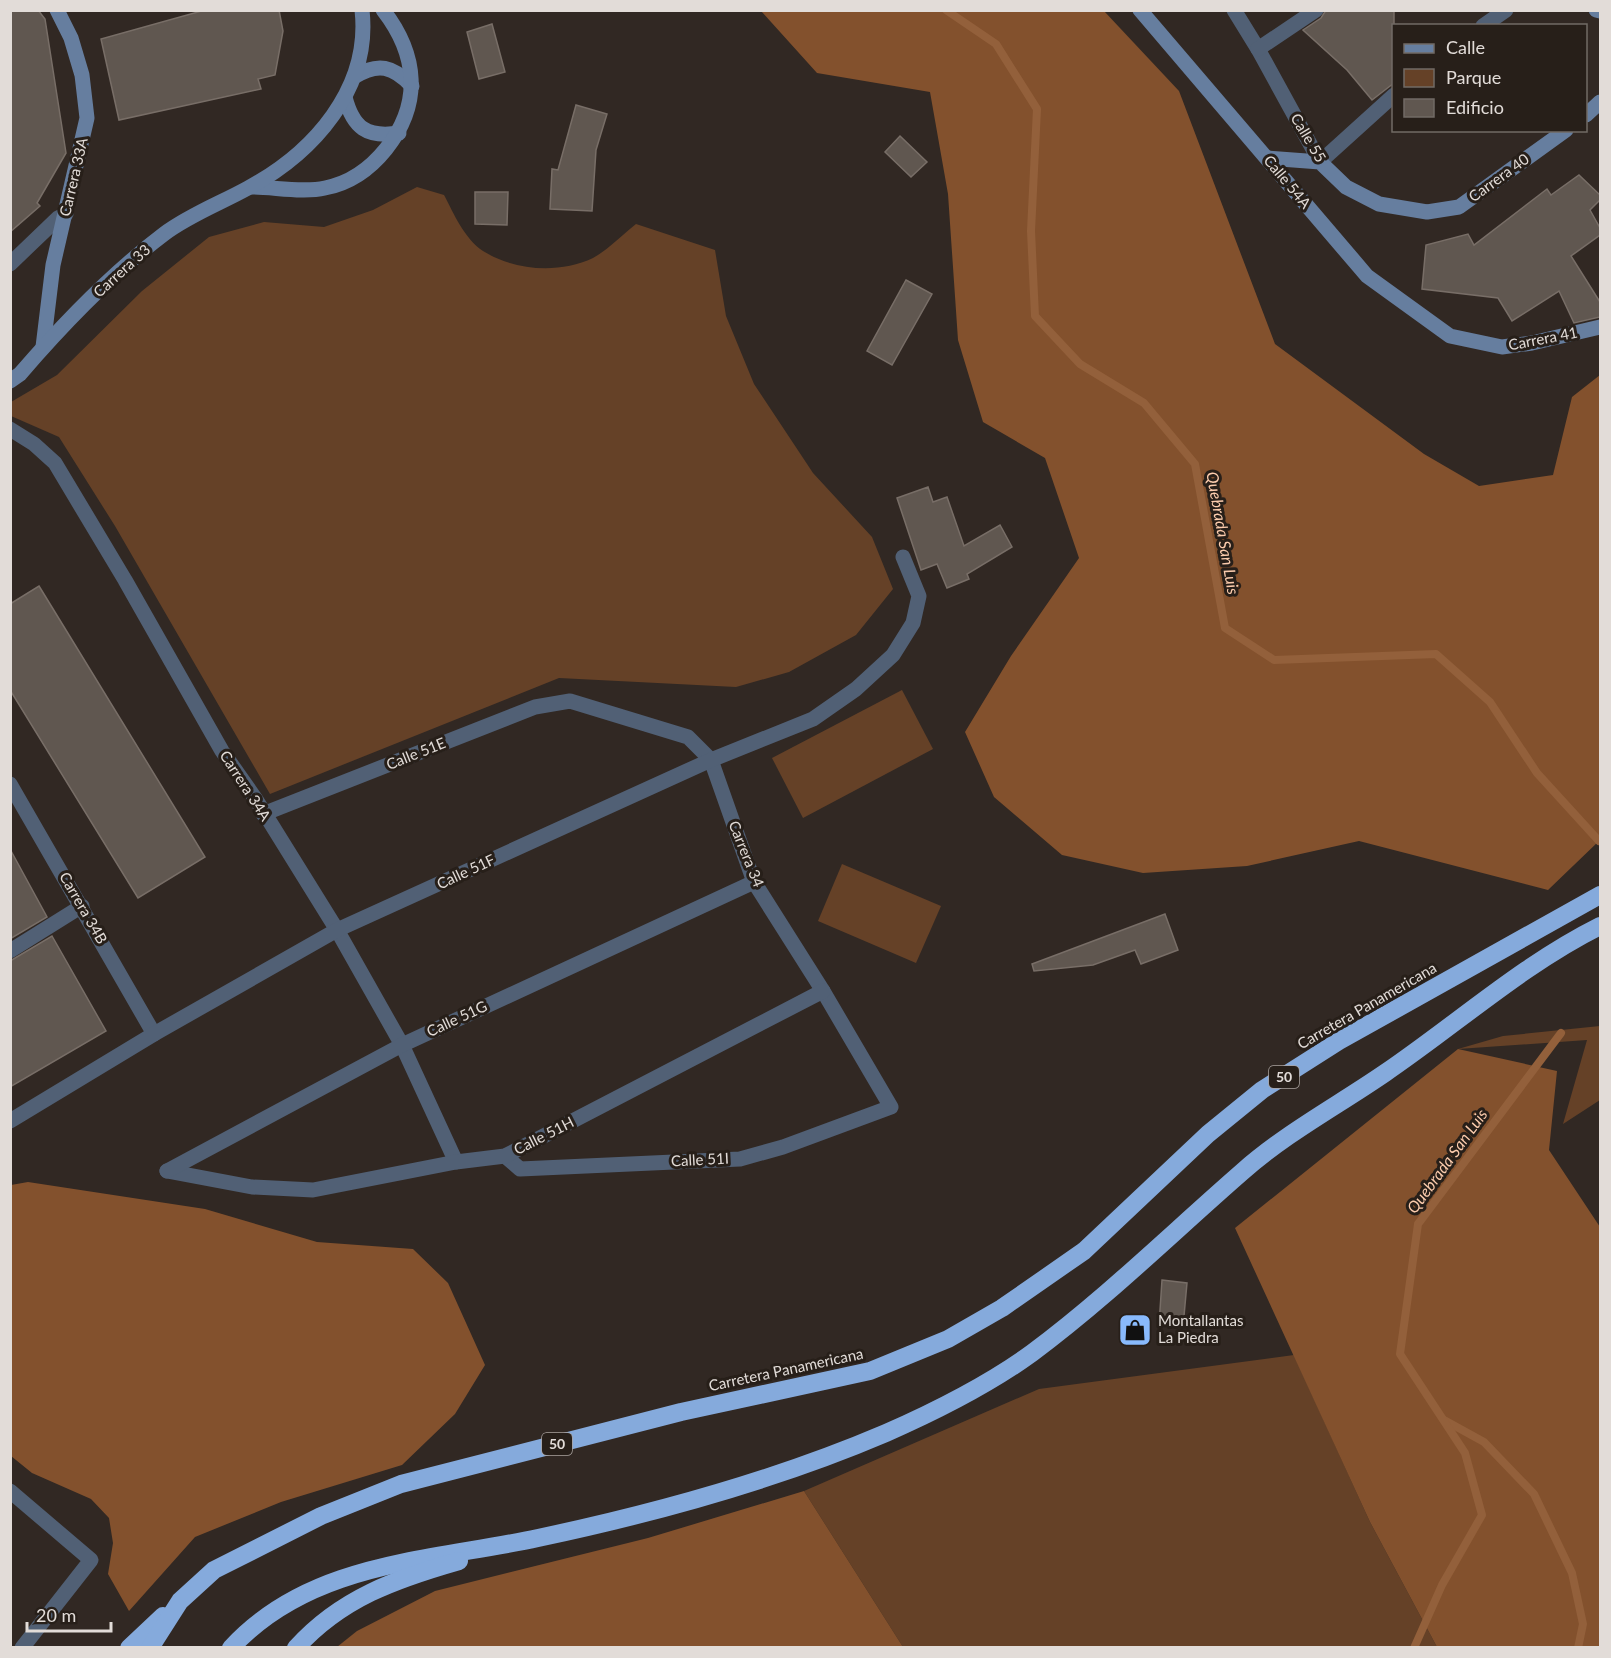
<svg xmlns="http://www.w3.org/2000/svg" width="1611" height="1658" font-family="Lato,sans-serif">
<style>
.green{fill:#654127}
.forest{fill:#83512d}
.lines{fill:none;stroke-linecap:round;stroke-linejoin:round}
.stream{stroke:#93603b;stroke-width:8}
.building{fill:#605750;stroke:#786e67;stroke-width:1.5}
.street{stroke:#516075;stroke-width:15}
.secondary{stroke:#667e9f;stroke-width:15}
.highway{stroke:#85aadc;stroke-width:18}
.labels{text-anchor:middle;stroke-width:6;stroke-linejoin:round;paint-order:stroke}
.shield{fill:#271f19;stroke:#aaa39f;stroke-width:1.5}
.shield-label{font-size:14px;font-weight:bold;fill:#e2dcd8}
.street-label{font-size:15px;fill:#e2dcd8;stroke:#271f19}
.poi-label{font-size:15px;fill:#e2dcd8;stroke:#271f19;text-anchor:start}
.water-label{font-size:16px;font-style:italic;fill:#fcccad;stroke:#271f19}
</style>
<rect width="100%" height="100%" fill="#312823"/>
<g class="green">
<path d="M417,187L444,195C454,214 464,238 483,251C515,271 559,274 593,258C608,250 623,234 636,224L715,250L726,316L754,384L813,473L872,537L893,589L856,635L789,672L736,687L559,678L270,794L115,526L59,437L11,416V402L57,375L142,291L209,237L264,222L324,227L373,210Z"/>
<path d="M902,690L933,749L803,818L772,758Z"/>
<path d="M842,864L941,906L916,963L818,921Z"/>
<path d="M1600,1026V1100L1563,1124L1587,1040L1458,1049L1503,1036Z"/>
<path d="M1294,1355L1370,1522L1437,1647H903L804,1491L1039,1389Z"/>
</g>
<g class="forest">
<path d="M761,11H1104L1179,91L1275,344L1424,454L1479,486L1553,475L1572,397L1600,375V840L1548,890L1359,841L1247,866L1143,873L1062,855L994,797L965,732L1011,656L1079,558L1045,458L983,422L958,340L948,194L930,92L817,73Z"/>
<path d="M1458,1049L1557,1071L1549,1150L1600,1227V1647H1437L1370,1522L1235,1228Z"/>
<path d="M28,1182L205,1209L317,1242L413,1249L448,1283L485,1365L455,1414L402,1465L281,1502L195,1537L129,1611L108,1574L113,1543L109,1518L91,1499L32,1473L11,1456V1185Z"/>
<path d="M804,1491L903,1647H337L357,1631L435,1591L648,1538Z"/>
</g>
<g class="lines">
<g class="stream">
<path d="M946,10L996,44L1037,109L1031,231L1035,316L1080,364L1144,403L1195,464L1225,628L1274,660L1436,654L1490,702L1537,773L1599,841"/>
<path d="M1444,1420L1484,1442L1534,1494L1572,1573L1583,1624L1578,1648"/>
<path d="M1414,1648L1442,1585L1482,1515L1465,1453L1400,1354L1418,1224L1561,1033"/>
</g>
</g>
<g class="building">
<path d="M10,10H38L45,19L66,153L37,203L40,206L10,232Z"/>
<path d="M205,10H279L283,31L275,75L258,79L261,89L119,120L101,39Z"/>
<path d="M1326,10H1394V83L1372,100L1347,70L1303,30L1321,18Z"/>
<path d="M492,24L505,72L479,79L467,32Z"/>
<path d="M576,105L607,114L596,150L592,211L550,209L552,169L558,170Z"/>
<path d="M900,136L927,162L911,177L885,152Z"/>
<path d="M1579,175L1600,195V200L1590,210L1600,228V235L1571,256L1600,302V317L1574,323L1559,291L1512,321L1498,298L1422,289L1426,245L1468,234L1474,245L1547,189L1551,195Z"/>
<path d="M475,192H508L507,225L475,224Z"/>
<path d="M906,280L932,294L892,365L867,351Z"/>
<path d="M928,487L933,502L947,497L964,546L1000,525L1012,547L967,574L969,579L947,588L937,564L921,570L897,498Z"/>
<path d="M39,586L205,857L138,898L10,690V604Z"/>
<path d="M10,849L47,917L10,939Z"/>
<path d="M1165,914L1178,950L1141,964L1135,950L1093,965L1034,971L1032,964Z"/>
<path d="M52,936L106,1031L10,1087V961Z"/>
<path d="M1162,1280L1187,1283L1183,1327L1159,1325Z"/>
</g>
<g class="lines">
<g class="street">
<path d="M1234,10L1258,49L1320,162L1394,95"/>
<path d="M1483,26L1506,10"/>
<path d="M1258,49L1316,10"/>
<path d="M10,264L58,218L66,214"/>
<path d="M10,429L34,444L55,463L125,580L222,751L255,798L337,930L402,1045L456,1162"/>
<path d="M10,784L154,1034"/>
<path d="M263,814L535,707L570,701L688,737L711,760L754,882L823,991L891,1107L783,1147L740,1159L520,1169L505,1156"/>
<path d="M10,951L82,906"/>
<path d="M10,1121L154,1034L337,930L711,760L813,719L856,689L893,655L913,623L919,596L903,557"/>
<path d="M167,1171L252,1187L313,1190L456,1162L505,1156L823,991"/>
<path d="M167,1171L402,1045L754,882"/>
<path d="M10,1491L91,1560L22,1648"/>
</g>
<g class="secondary">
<path d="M1140,10L1367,276L1450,336L1502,347L1532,343L1600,327"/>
<path d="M1596,10L1600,11"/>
<path d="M354,77C378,62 393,66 412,86"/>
<path d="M345,97C353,128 367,138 399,133"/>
<path d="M1586,115L1600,102"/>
<path d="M1267,158L1320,162L1346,187L1379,204L1427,212L1459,207L1566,130"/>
<path d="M252,187C274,187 303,193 325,188C351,183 370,169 386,149C422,104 418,55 383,10"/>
<path d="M43,347L53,265L87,118L82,75L71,38L57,10"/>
<path d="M10,381L20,374C63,324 111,274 164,234C189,215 221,203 248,188C313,153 371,89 362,10"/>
</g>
<g class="highway">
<path d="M129,1648L163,1616"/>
<path d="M150,1648L180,1601L214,1570L321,1516L401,1484L681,1412L870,1371L948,1339L1002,1308L1084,1251L1208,1134L1262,1090L1339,1041L1600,895"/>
<path d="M231,1648C311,1561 432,1561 538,1538C656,1513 776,1480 886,1433C936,1411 988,1385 1032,1353C1106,1298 1172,1233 1242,1172C1286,1133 1337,1106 1385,1073C1457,1024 1522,965 1600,926"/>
<path d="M296,1648C341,1598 396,1579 459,1561"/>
</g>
</g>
<defs>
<symbol id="shop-square" viewBox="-11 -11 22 22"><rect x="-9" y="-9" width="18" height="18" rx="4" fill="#89bafc" stroke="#271f19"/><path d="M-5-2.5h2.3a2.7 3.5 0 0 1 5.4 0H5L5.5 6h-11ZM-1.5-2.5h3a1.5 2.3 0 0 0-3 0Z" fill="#111"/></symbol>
</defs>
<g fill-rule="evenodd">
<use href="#shop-square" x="1116" y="1311" width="38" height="38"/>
</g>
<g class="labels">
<g class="shield">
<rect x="1269" y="1066" width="30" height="22" rx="4.5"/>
<rect x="542" y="1433" width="30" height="22" rx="4.5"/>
</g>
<g class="shield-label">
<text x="1284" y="1082">50</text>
<text x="557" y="1449">50</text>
</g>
<g class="street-label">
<text transform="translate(1308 138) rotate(59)" y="5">Calle 55</text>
<text transform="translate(74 177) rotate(-77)" y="5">Carrera 33A</text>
<text transform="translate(1499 178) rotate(-36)" y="5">Carrera 40</text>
<text transform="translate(1287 182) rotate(50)" y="5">Calle 54A</text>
<text transform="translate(122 271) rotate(-42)" y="5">Carrera 33</text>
<text transform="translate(1543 339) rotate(-11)" y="5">Carrera 41</text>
<text transform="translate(416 754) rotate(-22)" y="5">Calle 51E</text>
<text transform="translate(245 786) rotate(57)" y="5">Carrera 34A</text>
<text transform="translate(746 854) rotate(68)" y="5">Carrera 34</text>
<text transform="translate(466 872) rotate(-25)" y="5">Calle 51F</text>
<text transform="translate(83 908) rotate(60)" y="5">Carrera 34B</text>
<text transform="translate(1367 1006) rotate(-30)" y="5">Carretera Panamericana</text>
<text transform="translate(457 1019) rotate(-25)" y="5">Calle 51G</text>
<text transform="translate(544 1136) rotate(-27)" y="5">Calle 51H</text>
<text transform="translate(700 1160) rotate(-3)" y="5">Calle 51I</text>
<text transform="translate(786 1370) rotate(-12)" y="5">Carretera Panamericana</text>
</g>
<g class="poi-label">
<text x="1158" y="1326">Montallantas<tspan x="1158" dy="17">La Piedra</tspan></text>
</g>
<g class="water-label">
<text transform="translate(1223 533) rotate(80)" y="6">Quebrada San Luis</text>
<text transform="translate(1447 1161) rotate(-54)" y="6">Quebrada San Luis</text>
</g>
</g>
<rect width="1611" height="1658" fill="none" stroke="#e2dcd8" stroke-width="24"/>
<rect x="1392" y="24" width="195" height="108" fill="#271f19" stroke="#726b65" stroke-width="1.5"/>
<rect x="1404" y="44" width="30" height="9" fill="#667e9f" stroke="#726b65" stroke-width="1.5"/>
<text x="1446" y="54" font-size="18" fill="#e2dcd8">Calle</text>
<rect x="1404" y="69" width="30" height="18" fill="#654127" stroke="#726b65" stroke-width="1.5"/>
<text x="1446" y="84" font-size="18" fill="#e2dcd8">Parque</text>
<rect x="1404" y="99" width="30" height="18" fill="#605750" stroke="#726b65" stroke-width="1.5"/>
<text x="1446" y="114" font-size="18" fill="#e2dcd8">Edificio</text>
<path d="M27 1622v9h84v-9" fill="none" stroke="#e2dcd8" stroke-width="3"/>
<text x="36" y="1622" font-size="18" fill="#e2dcd8" stroke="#271f19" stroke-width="4.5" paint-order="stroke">20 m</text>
</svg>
